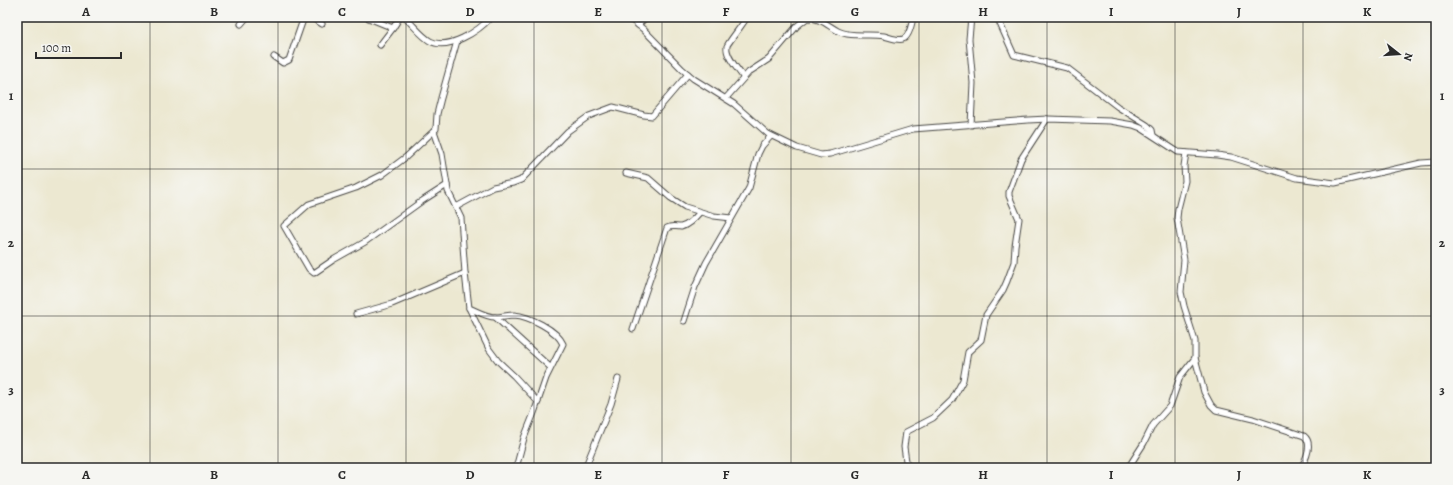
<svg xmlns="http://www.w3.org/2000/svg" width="1453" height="485" font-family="Alegreya,serif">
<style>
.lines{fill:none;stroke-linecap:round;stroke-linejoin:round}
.minor-casing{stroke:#484744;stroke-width:7}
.minor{stroke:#fff;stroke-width:5}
.grid{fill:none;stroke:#2b2b2b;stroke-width:1;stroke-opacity:0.55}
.neatline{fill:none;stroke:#2b2b2b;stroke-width:1.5}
.grid-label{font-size:13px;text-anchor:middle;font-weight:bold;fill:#2b2b2b}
</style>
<rect width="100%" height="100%" fill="#f6f6f2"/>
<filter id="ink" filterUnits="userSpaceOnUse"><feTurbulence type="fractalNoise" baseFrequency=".025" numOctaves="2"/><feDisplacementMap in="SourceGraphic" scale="8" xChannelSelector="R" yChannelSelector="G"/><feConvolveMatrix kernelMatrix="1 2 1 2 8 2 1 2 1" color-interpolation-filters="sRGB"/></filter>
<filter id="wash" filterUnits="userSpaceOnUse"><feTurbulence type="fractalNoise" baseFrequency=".012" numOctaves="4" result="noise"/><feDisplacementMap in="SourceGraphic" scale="16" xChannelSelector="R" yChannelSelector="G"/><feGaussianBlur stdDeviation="0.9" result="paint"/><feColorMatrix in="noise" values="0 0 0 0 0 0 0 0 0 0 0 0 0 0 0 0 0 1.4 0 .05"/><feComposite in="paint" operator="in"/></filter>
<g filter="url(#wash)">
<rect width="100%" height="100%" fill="#ece8d1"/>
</g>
<g filter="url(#ink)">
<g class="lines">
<defs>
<g id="minor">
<path d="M313,17L314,19L322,24"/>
<path d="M366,17L393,28"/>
<path d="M404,17C413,24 420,35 430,41C448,51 479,31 491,17"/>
<path d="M628,17L643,29L682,69L694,79L734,104L768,134L797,148L821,155L830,154L913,129L1028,120L1048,119L1110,121L1133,125L1141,128L1178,152L1217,155L1231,157L1297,178L1335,183L1421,163L1436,162"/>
<path d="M971,17L969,39L973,83L971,125"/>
<path d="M997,17L1014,55L1067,68L1118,107L1147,125L1152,130L1153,135"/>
<path d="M241,24L247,17"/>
<path d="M638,25L646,17"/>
<path d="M380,45L393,28L400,17"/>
<path d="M274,57L283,63L289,60L304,17"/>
<path d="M743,77C738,69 725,56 727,46C727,44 744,23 747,17"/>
<path d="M726,98L749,72L769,59L797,26L807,18C821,18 827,25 838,31C851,38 870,33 884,36C889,37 898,41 903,39C909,37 912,23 913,17"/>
<path d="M434,131L442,154L448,191L461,218L465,273L469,308L489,349L498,361L514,376L538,402"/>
<path d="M1186,153L1184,166L1185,181L1178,209L1177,218L1184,260L1181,292L1184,306L1195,341V358L1204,392L1211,405L1216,410L1253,419L1304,436C1313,443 1306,459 1301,468"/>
<path d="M626,173L648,178L671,198L685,207L714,216L731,218"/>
<path d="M447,185L422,201L365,242L333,260L314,273L309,269L284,226L309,204L356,188L382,175L406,157L436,129L437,114L441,98L457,41"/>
<path d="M456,207L493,187L513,183L521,180L568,131L589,116L613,107L644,115L652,116L688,74"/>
<path d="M469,308C477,311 486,317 495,317C502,317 507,315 514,315C529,316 557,330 563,344L546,378L534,413L524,438L516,468"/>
<path d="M356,314L392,304L465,273"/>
<path d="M495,317L550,367"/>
<path d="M684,321L695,287L706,263L749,188L758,154L762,146L771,136"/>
<path d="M633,329L667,228C672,225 675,227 681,227C689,225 695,218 700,212"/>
<path d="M585,468L611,404L618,379"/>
<path d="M907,468L904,447L906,432L933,418L952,400L956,393L963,380L968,352L981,340L986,315L1003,290L1007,281L1014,262L1015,246L1019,219L1009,196V192L1021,159L1047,119"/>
<path d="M1128,468L1144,443L1153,425L1170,406L1180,377L1195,358"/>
</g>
</defs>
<use href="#minor" class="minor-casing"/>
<use href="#minor" class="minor"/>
</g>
</g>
<path class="grid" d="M150,17V468M278,17V468M406,17V468M534,17V468M662,17V468M791,17V468M919,17V468M1047,17V468M1175,17V468M1303,17V468M17,169H1436M17,316H1436"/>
<rect width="1453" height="485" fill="none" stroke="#f6f6f2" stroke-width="44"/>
<g transform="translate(1399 54) rotate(107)" stroke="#f6f6f2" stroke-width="3" paint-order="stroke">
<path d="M0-3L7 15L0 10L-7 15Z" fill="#2b2b2b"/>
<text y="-6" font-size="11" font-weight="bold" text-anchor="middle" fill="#2b2b2b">N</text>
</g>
<path d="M36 52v6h85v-6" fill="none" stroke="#2b2b2b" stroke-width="2"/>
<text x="42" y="52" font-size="12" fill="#2b2b2b" stroke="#f6f6f2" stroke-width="3" paint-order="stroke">100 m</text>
<rect x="22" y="22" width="1409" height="441" class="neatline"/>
<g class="grid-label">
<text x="86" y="16">A</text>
<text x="214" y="16">B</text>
<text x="342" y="16">C</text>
<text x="470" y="16">D</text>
<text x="598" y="16">E</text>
<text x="726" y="16">F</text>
<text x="855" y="16">G</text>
<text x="983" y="16">H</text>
<text x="1111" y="16">I</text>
<text x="1239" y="16">J</text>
<text x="1367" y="16">K</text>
<text x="11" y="100">1</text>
<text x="1442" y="100">1</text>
<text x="11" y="247">2</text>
<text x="1442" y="247">2</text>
<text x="11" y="394">3</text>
<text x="1442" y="394">3</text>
<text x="86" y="479">A</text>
<text x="214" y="479">B</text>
<text x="342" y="479">C</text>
<text x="470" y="479">D</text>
<text x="598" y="479">E</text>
<text x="726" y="479">F</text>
<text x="855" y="479">G</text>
<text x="983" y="479">H</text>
<text x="1111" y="479">I</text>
<text x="1239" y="479">J</text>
<text x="1367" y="479">K</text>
</g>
</svg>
